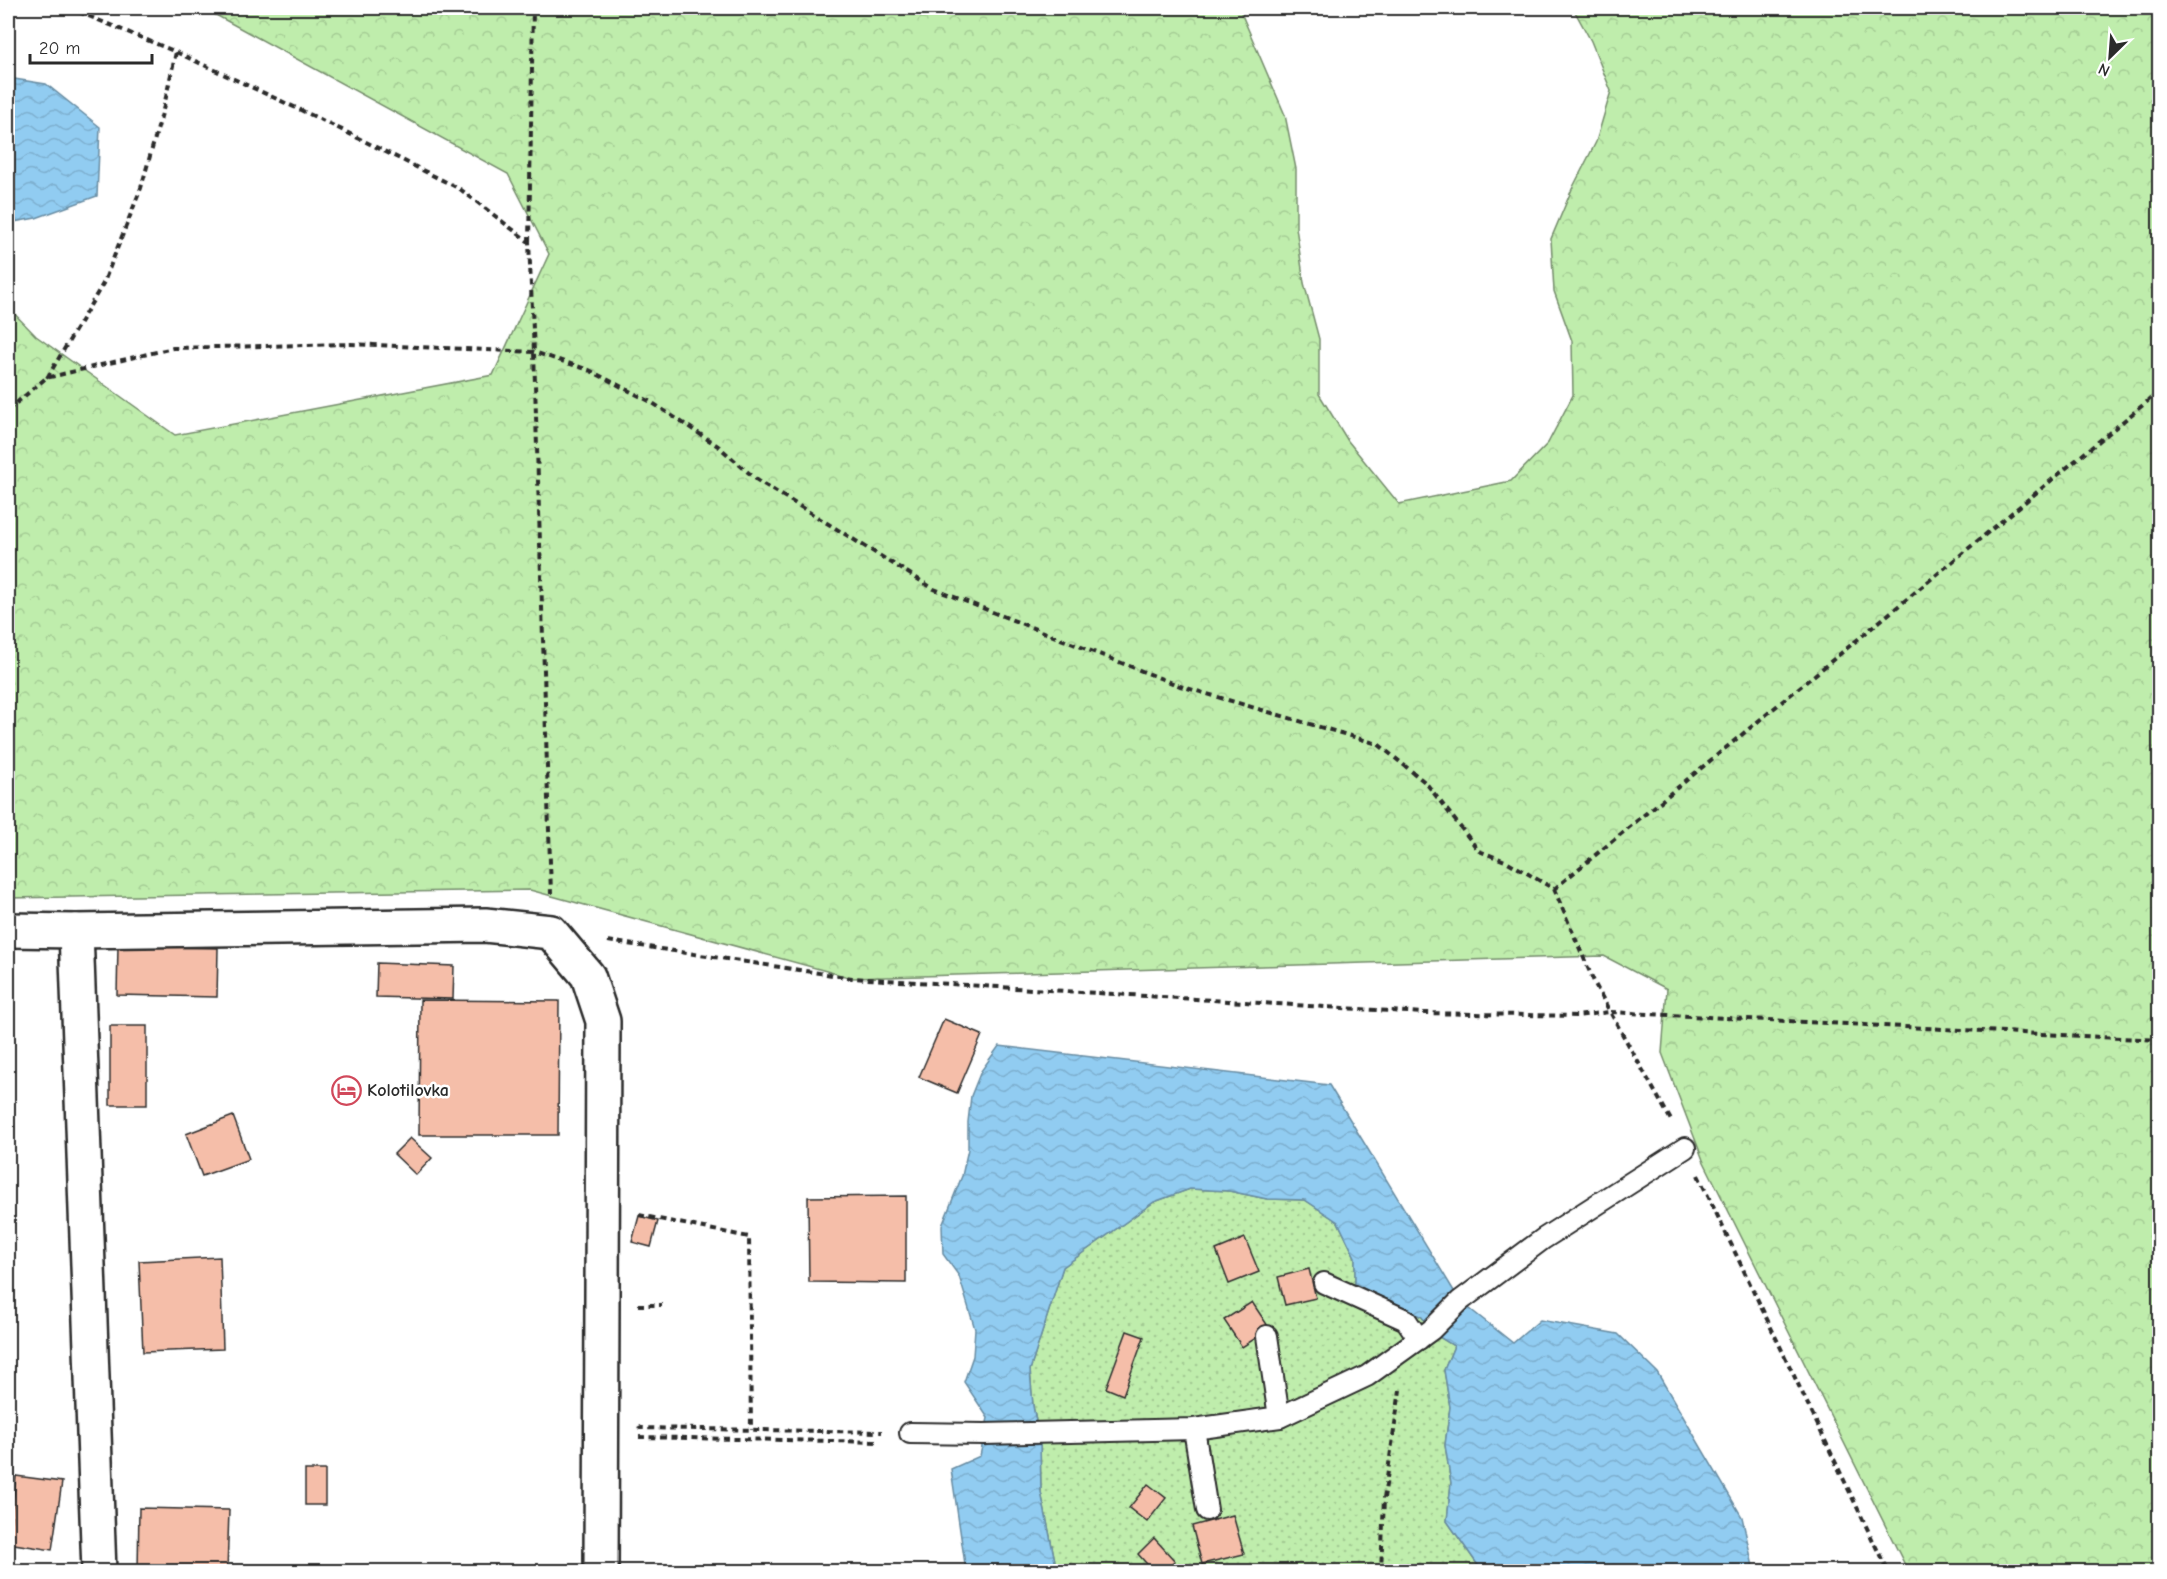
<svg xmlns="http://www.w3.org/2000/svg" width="2167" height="1579" font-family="'Comic Neue',sans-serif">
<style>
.forest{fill:url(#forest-crowns);stroke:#758c6c;stroke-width:1.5}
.park{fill:url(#park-dots);stroke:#758c6c;stroke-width:1.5}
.water{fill:url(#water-waves);stroke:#688ca2;stroke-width:1.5}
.building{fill:#f5bea9;stroke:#2b2b2b;stroke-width:1.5}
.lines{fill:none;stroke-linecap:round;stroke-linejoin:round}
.service-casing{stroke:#2b2b2b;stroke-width:24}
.minor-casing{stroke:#2b2b2b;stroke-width:38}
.path{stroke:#2b2b2b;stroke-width:4;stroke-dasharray:6 4.5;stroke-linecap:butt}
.service{stroke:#fff;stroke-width:20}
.minor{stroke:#fff;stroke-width:33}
.labels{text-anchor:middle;stroke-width:5;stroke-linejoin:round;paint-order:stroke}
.poi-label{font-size:18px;font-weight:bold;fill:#2b2b2b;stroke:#fff;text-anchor:start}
</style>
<defs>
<pattern id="forest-crowns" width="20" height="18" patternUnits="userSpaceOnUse" patternTransform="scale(1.5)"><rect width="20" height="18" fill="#bfedac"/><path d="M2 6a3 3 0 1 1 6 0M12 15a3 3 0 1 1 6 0" fill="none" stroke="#a4cb94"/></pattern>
<pattern id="park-dots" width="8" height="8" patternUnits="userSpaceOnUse" patternTransform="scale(1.5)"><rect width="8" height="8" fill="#bfedac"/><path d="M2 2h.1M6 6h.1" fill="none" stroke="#a4cb94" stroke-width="1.8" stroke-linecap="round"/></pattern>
<pattern id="water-waves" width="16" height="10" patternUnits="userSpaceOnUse" patternTransform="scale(1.5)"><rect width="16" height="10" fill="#91ccf1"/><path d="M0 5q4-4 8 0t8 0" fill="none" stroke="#7dafcf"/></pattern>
</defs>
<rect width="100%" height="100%" fill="#fff"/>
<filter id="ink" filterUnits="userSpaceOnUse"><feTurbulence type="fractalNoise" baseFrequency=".0167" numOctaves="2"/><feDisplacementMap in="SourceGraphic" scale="12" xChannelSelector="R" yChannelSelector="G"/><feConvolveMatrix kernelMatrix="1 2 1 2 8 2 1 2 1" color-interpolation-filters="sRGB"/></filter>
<g filter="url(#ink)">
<path class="forest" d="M203,8H1239L1285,115L1296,169V227L1304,283L1319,339V394L1348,441L1399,504L1511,481L1548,443L1573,395L1572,341L1554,291L1551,239L1572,189L1596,142L1611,91L1591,41L1573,8H2159V1571H1908L1703,1160L1662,1053L1667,989L1604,956L852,978L530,890L8,898V307L36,336L175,435L493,375L549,254L508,174Z"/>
<path class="park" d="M1190,1189L1229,1191L1267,1199L1305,1200L1338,1222L1355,1257V1284L1422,1317L1436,1335L1454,1346L1444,1370L1450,1407L1445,1445L1451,1483L1447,1521L1482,1571H1057L1041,1492L1040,1442L1033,1406L1030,1370L1063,1267L1154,1202Z"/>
<g class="water">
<path d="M8,78L46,84L100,127L97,196L36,218L8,223Z"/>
<path d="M999,1046L1329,1085L1460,1301L1431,1330L1422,1317L1355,1284V1257L1338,1222L1305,1200L1267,1199L1229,1191L1190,1189L1154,1202L1063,1267L1030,1370L1033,1406L1040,1442L1041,1492L1057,1571H966L951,1469L980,1456L988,1418L964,1382L973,1356L975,1329L959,1276L943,1254L942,1226L962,1176L968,1149V1122L971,1096L981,1071Z"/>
<path d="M1465,1305L1513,1343L1540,1320L1618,1334L1657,1372L1742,1517L1754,1571H1482L1447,1521L1451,1483L1445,1445L1450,1407L1444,1370L1454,1346L1436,1335Z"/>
</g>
<g class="building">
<path d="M118,946L218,948L217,997L117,995Z"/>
<path d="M377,963L454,966L453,999L376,997Z"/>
<path d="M420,1000L559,1001L558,1135H419Z"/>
<path d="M944,1019L982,1035L957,1093L919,1077Z"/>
<rect x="110" y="1026" width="37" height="79"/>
<path d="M233,1116L249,1159L202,1176L186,1134Z"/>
<path d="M410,1138L432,1158L416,1175L394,1154Z"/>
<path d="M8,1181H10L8,1283Z"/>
<path d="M906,1196V1283L809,1282L808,1197Z"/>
<path d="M639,1216L658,1221L651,1247L632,1242Z"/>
<path d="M1245,1238L1259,1272L1229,1284L1216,1250Z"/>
<path d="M220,1257L223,1349L143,1352L139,1261Z"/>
<path d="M1309,1269L1316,1298L1285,1305L1278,1277Z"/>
<path d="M1252,1302L1270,1329L1242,1347L1224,1320Z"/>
<path d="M1127,1331L1144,1337L1123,1395L1106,1388Z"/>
<rect x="305" y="1470" width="20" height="35"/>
<path d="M16,1476L62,1482L52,1550L8,1543Z"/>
<path d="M1148,1484L1166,1498L1147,1522L1129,1508Z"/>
<path d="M139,1508L229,1510L227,1572H138Z"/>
<path d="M1233,1515L1244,1554L1202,1564L1192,1526Z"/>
<path d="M1154,1538L1175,1561L1164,1572H1154L1138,1554Z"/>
</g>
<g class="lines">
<defs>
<g id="service">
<path d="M1324,1283L1406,1320L1419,1339"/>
<path d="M1267,1336L1279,1417"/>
<path d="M1194,1429L1207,1510"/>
<path d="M910,1433L984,1434L1194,1429L1280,1417L1367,1376L1431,1330L1460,1301L1543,1239L1685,1148"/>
</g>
<g id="minor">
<path d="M8,930L76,931L485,925L551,932L588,976L603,1021L601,1572"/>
<path d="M76,931L99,1572"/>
</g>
</defs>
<use href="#service" class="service-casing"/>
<use href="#minor" class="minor-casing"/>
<g class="path">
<path d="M69,8L176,52L322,120L460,189L529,242L534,352L551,894"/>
<path d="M529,242L533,8"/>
<path d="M47,378L104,282L141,188L164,106L176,52"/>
<path d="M8,410L46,378L173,348L351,344L534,352L589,370L651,402L718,446L757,480L934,589L1180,686L1378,744L1426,783L1479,851L1508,862L1554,889L1595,984L1610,1012L2160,1040"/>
<path d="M1554,889L2160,391"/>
<path d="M608,941L852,978L1424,1013L1577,1016L1610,1012L1672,1122"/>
<path d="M1698,1175L1888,1572"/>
<path d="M639,1215L749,1237L751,1430"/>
<path d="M638,1305H662"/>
<path d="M639,1426L640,1428L882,1432"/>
<path d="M639,1437L880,1442"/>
<path d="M1381,1572L1384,1498L1400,1390"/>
</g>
<use href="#service" class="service"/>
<use href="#minor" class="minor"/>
</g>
</g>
<defs>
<symbol id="hotel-ring" viewBox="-11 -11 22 22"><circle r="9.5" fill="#fff" stroke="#d1495b" stroke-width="1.5"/><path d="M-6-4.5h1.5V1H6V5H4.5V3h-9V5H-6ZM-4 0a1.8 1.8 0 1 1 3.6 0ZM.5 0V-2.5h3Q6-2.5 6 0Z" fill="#d1495b"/></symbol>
</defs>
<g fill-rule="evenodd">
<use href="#hotel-ring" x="330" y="1074" width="33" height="33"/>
</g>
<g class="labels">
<g class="poi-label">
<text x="367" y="1096">Kolotilovka</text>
</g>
</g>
<rect width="2167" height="1579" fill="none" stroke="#fff" stroke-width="30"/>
<rect x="15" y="15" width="2137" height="1549" fill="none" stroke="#2b2b2b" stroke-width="2" filter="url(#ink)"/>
<g transform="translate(2110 57) rotate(205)" stroke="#ffffff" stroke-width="4.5" paint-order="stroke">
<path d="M0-4.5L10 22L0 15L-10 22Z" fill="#2b2b2b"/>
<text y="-9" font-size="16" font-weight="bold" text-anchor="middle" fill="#2b2b2b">N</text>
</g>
<path d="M30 54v9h122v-9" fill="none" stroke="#2b2b2b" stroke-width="3"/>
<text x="39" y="54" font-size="18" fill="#2b2b2b" stroke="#ffffff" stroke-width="4.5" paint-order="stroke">20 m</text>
</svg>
